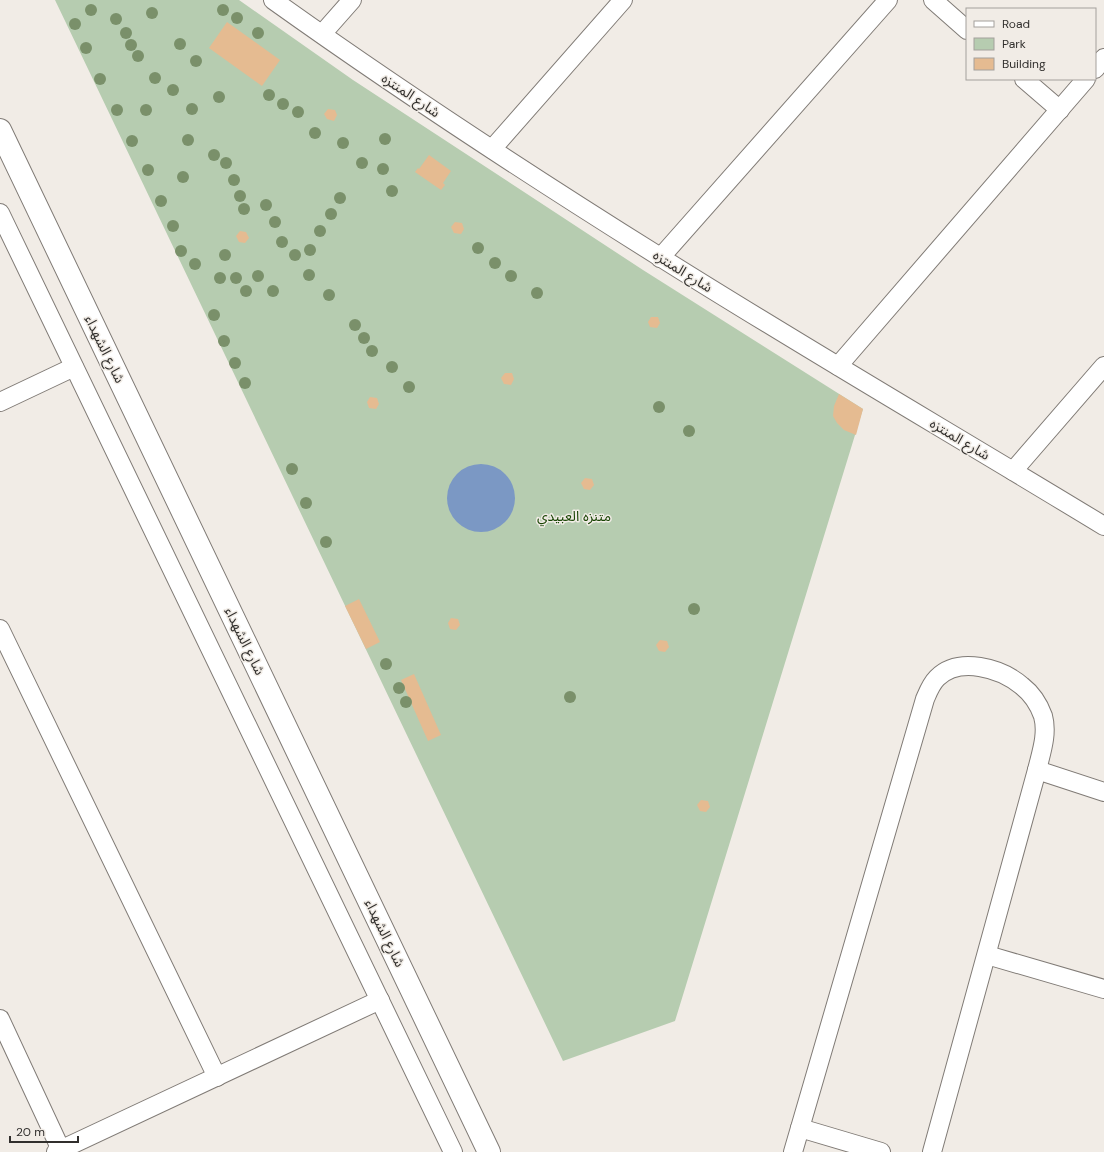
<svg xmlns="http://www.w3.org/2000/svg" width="1104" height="1152" font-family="'DM Sans','Noto Sans Arabic',sans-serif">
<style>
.green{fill:#b6ccb0}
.water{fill:#7b98c4}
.building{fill:#e5bb91}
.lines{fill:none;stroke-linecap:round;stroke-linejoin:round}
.minor-casing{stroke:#807b76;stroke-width:20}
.tertiary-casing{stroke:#807b76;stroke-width:24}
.minor{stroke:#fff;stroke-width:18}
.tertiary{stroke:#fff;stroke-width:22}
.tree{fill:#7a906a}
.labels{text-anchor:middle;stroke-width:3;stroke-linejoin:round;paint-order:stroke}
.street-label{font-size:14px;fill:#312f2d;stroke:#f1ece6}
.park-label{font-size:14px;fill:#194504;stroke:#f1ece6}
</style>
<rect width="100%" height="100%" fill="#f1ece6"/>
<path class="green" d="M55,0H239L353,80L643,270L863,409L675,1021L563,1061Z"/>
<circle class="water" cx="481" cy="498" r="34"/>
<g class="building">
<path d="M227,22L280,60L262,86L209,48Z"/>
<path d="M328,109L335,110L337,115L334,121L327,119L324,114Z"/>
<path d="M429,155L451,171L443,183L445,185L441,190L415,172L418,168L419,169Z"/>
<path d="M455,222L462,223L464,229L461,234L454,233L451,227Z"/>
<path d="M240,231L246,232L249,238L245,243L239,242L236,236Z"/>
<path d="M651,317H658L660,323L657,328L650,327L648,322Z"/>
<path d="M505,373H512L514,379L511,385L504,384L501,378Z"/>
<path d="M839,394L863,409L856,435L844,430L837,423L833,416L834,406Z"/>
<path d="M370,397L377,398L379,404L376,409L369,408L367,402Z"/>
<path d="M585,478L592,479L594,485L590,490L584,489L581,483Z"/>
<path d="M359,599L380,642L366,649L345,606Z"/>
<path d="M451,618L458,619L460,625L456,630L450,629L448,623Z"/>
<path d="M660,640L667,641L669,647L665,652L659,651L656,645Z"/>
<path d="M414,674L441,735L428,741L401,680Z"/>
<path d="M701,800L708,801L710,807L706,812L700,811L697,805Z"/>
</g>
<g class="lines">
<defs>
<g id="minor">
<path d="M273,0C399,90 529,175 660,257C806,349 956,436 1104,526"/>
<path d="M933,0L967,30"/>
<path d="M322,34L352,0"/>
<path d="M1095,69L1104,58"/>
<path d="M1024,79L1060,110"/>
<path d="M492,149L623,0"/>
<path d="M0,213L453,1152"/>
<path d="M660,258L888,0"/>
<path d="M838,366L1086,79"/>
<path d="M0,402L74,367"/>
<path d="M1013,471L1104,366"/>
<path d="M0,629L217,1077"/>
<path d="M1037,770L1104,792"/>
<path d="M987,955L1104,989"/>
<path d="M0,1019L61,1150"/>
<path d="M800,1128L881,1152"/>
<path d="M56,1152L380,1000"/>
<path d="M793,1152L925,699C928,692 931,684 937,678C959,656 1001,668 1022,686C1031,693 1039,705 1043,716C1048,734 1041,753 1037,770L932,1152"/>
</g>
<path id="tertiary" d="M0,130L489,1152"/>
</defs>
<use href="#minor" class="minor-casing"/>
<use href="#tertiary" class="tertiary-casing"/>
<use href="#minor" class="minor"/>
<use href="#tertiary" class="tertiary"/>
</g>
<g class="tree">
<circle cx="91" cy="10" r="6"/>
<circle cx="223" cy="10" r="6"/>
<circle cx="152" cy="13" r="6"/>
<circle cx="237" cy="18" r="6"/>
<circle cx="116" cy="19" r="6"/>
<circle cx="75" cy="24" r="6"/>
<circle cx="126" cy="33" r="6"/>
<circle cx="258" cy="33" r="6"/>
<circle cx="180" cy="44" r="6"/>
<circle cx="131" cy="45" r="6"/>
<circle cx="86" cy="48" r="6"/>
<circle cx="138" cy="56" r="6"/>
<circle cx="196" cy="61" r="6"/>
<circle cx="155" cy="78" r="6"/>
<circle cx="100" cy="79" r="6"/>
<circle cx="173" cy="90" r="6"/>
<circle cx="269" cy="95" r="6"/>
<circle cx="219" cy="97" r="6"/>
<circle cx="283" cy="104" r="6"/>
<circle cx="192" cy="109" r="6"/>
<circle cx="117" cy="110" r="6"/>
<circle cx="146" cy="110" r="6"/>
<circle cx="298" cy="112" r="6"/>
<circle cx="315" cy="133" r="6"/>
<circle cx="385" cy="139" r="6"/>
<circle cx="188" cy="140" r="6"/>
<circle cx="132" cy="141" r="6"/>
<circle cx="343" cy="143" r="6"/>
<circle cx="214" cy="155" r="6"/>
<circle cx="226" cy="163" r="6"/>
<circle cx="362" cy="163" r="6"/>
<circle cx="383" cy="169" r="6"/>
<circle cx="148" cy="170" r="6"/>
<circle cx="183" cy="177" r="6"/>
<circle cx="234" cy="180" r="6"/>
<circle cx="392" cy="191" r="6"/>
<circle cx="240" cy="196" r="6"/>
<circle cx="340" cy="198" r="6"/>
<circle cx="161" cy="201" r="6"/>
<circle cx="266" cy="205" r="6"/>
<circle cx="244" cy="209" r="6"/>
<circle cx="331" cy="214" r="6"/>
<circle cx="275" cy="222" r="6"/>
<circle cx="173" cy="226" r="6"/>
<circle cx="320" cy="231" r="6"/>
<circle cx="282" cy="242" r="6"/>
<circle cx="478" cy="248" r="6"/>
<circle cx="310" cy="250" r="6"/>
<circle cx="181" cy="251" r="6"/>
<circle cx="225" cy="255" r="6"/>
<circle cx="295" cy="255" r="6"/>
<circle cx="495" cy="263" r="6"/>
<circle cx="195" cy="264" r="6"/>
<circle cx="309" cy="275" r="6"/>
<circle cx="258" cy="276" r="6"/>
<circle cx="511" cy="276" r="6"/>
<circle cx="220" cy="278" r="6"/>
<circle cx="236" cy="278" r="6"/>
<circle cx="246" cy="291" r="6"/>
<circle cx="273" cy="291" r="6"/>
<circle cx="537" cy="293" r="6"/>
<circle cx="329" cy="295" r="6"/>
<circle cx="214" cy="315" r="6"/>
<circle cx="355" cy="325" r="6"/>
<circle cx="364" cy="338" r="6"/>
<circle cx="224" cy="341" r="6"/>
<circle cx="372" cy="351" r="6"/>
<circle cx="235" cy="363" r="6"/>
<circle cx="392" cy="367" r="6"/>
<circle cx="245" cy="383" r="6"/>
<circle cx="409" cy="387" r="6"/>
<circle cx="659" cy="407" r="6"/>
<circle cx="689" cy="431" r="6"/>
<circle cx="292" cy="469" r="6"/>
<circle cx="306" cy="503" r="6"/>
<circle cx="326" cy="542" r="6"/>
<circle cx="694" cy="609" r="6"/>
<circle cx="386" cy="664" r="6"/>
<circle cx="399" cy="688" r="6"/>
<circle cx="570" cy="697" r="6"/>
<circle cx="406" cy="702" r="6"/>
</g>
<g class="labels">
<g class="street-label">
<text transform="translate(411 95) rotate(34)" y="5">شارع المنتزه</text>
<text transform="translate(683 271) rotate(32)" y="5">شارع المنتزه</text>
<text transform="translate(105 349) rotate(64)" y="5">شارع الشهداء</text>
<text transform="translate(960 439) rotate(31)" y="5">شارع المنتزه</text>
<text transform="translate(245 641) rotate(64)" y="5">شارع الشهداء</text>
<text transform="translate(385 933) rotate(64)" y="5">شارع الشهداء</text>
</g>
<g class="park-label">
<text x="574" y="521">متنزه العبيدي</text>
</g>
</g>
<rect x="966" y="8" width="130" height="72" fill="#f1ece6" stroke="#a4a09c"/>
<rect x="974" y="21" width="20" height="6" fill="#ffffff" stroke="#a4a09c"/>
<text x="1002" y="28" font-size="12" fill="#312f2d">Road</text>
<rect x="974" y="38" width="20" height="12" fill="#b6ccb0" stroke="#a4a09c"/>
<text x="1002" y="48" font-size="12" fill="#312f2d">Park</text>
<rect x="974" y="58" width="20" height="12" fill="#e5bb91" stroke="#a4a09c"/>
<text x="1002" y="68" font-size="12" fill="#312f2d">Building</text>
<path d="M10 1136v6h68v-6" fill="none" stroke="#312f2d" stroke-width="2"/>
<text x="16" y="1136" font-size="12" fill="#312f2d" stroke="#f1ece6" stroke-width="3" paint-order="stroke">20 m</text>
</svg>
